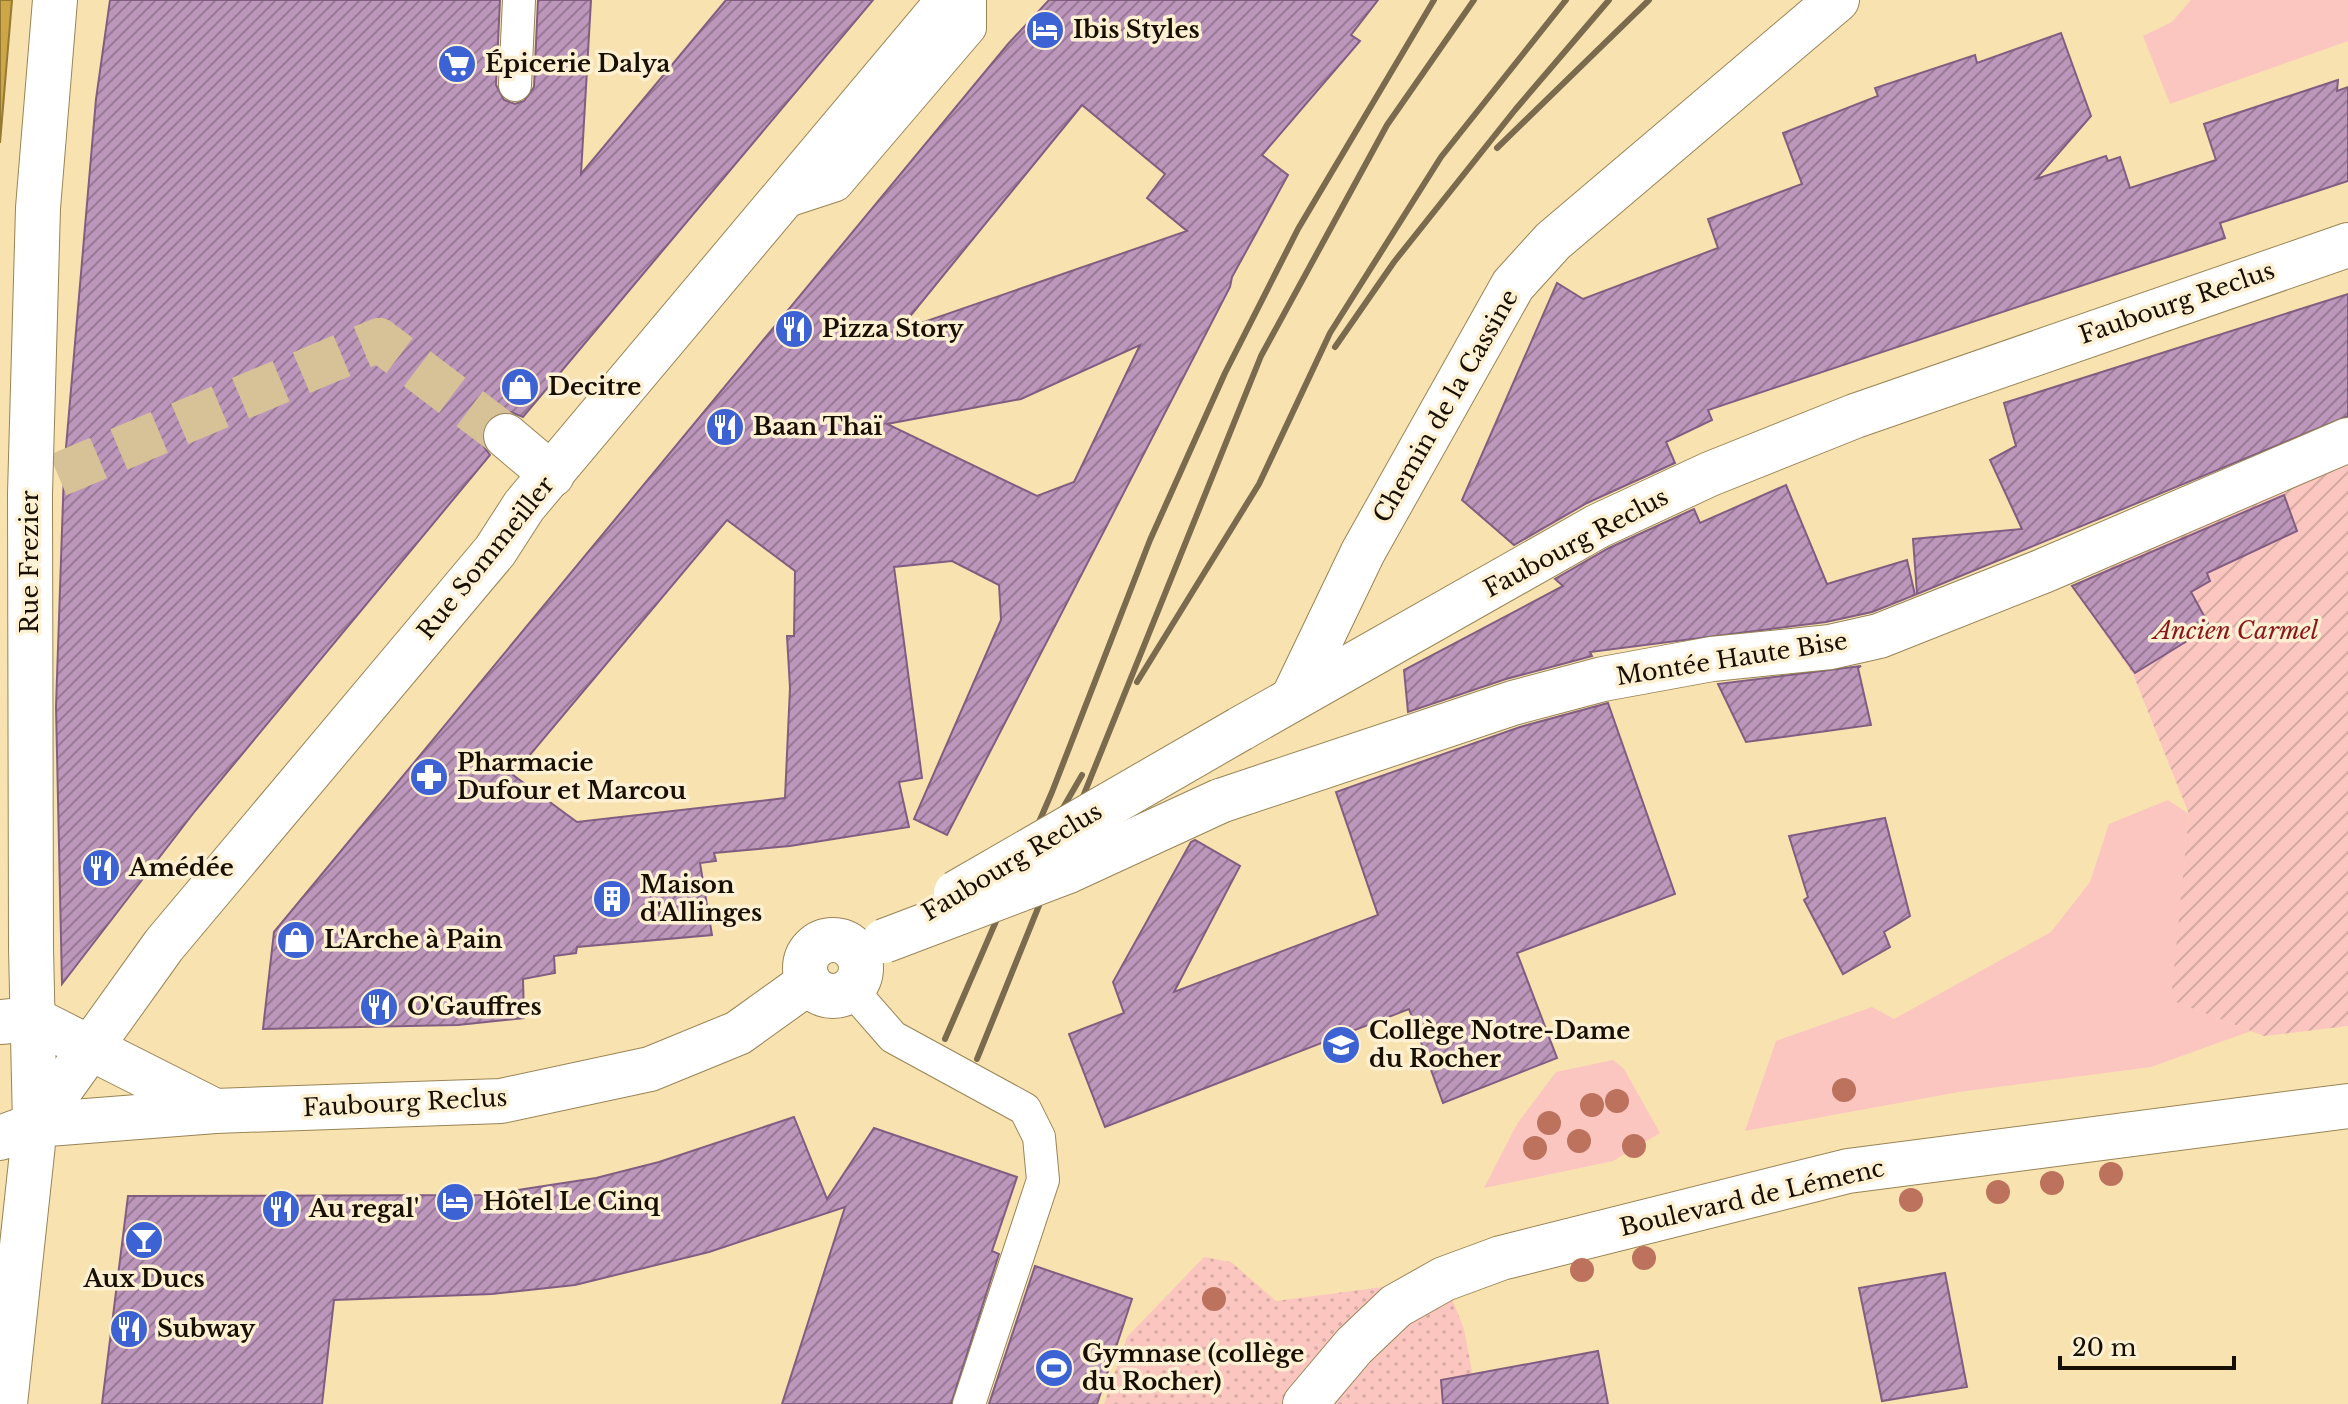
<svg xmlns="http://www.w3.org/2000/svg" width="2348" height="1404" font-family="'Libre Baskerville',serif">
<style>
.grass{fill:#fbc6c0}
.park{fill:url(#park-dots)}
.garden{fill:url(#garden-furrows)}
.water{fill:#cda647;stroke:#967932;stroke-width:2}
.building{fill:url(#building-hatch);stroke:#815e81;stroke-width:2;fill-rule:evenodd}
.lines{fill:none;stroke-linecap:round;stroke-linejoin:round}
.street-tunnel{stroke:#d6c296;stroke-width:44;stroke-dasharray:44 22;stroke-linecap:butt}
.lane-casing{stroke:#998455;stroke-width:34}
.street-casing{stroke:#998455;stroke-width:46}
.secondary-casing{stroke:#998455;stroke-width:46}
.primary-casing{stroke:#998455;stroke-width:46}
.lane{stroke:#fff;stroke-width:32}
.street{stroke:#fff;stroke-width:44}
.secondary{stroke:#fff;stroke-width:44}
.primary{stroke:#fff;stroke-width:44}
.rail{stroke:#7a6b4e;stroke-width:6}
.street-bridge-casing{stroke:#998455;stroke-width:46;stroke-linecap:butt}
.secondary-bridge-casing{stroke:#998455;stroke-width:46;stroke-linecap:butt}
.street-bridge{stroke:#fff;stroke-width:44}
.secondary-bridge{stroke:#fff;stroke-width:44}
.tree{fill:#bc725c}
.labels{text-anchor:middle;stroke-width:7;stroke-linejoin:round;paint-order:stroke}
.poi-label{font-size:24px;font-weight:bold;fill:#170f01;stroke:#fef0d3;text-anchor:start}
.street-label{font-size:24px;fill:#170f01;stroke:#fef0d3}
.park-label{font-size:24px;font-style:italic;fill:#8b1618;stroke:#fef0d3}
</style>
<defs>
<pattern id="park-dots" width="8" height="8" patternUnits="userSpaceOnUse" patternTransform="scale(2)"><rect width="8" height="8" fill="#fbc6c0"/><path d="M2 2h.1M6 6h.1" fill="none" stroke="#d6a9a3" stroke-width="1.8" stroke-linecap="round"/></pattern>
<pattern id="garden-furrows" width="10" height="10" patternUnits="userSpaceOnUse" patternTransform="scale(2)"><rect width="10" height="10" fill="#fbc6c0"/><path d="M-1 1l2-2M0 10L10 0M9 11l2-2" fill="none" stroke="#d6a9a3"/></pattern>
<pattern id="building-hatch" width="6" height="6" patternUnits="userSpaceOnUse" patternTransform="scale(2)"><rect width="6" height="6" fill="#bc96bb"/><path d="M-1 1l2-2M0 6l6-6M5 7l2-2" fill="none" stroke="#987996"/></pattern>
</defs>
<rect width="100%" height="100%" fill="#f8e2b0"/>
<g class="grass">
<path d="M2191,0H2348V41L2170,104L2143,36L2172,22Z"/>
<path d="M2168,800L2189,814L2172,1000L2251,1031L2151,1067L1959,1092L1745,1131L1776,1041L1872,1007L1894,1019L2051,932L2090,882L2109,824Z"/>
<path d="M1613,1060L1624,1069L1660,1133L1613,1161L1484,1188L1517,1124L1556,1072Z"/>
</g>
<path class="park" d="M1204,1257L1231,1262L1276,1301L1444,1279L1464,1329L1478,1404H1104L1127,1337Z"/>
<path class="garden" d="M2348,456V1026L2264,1036L2171,1000L2189,814L2133,674L2072,586L2280,485Z"/>
<path class="water" d="M0,0H12L0,143Z"/>
<g class="building">
<path d="M110,0H500L496,85L504,100L515,104L524,101L534,87L538,0H591L581,174L726,0H873L523,417L511,412H498L486,420L481,432L482,444L490,455L195,811L62,984L56,707L64,471L96,99Z"/>
<path d="M1049,0H1378L1351,35L1360,41L1262,155L1288,175L1232,277L1230,287L947,835L914,819L1001,620L999,585L952,561L894,567L922,778L899,782L909,827L790,846L714,853L716,861L700,863L712,935L577,947L576,953L554,956L555,973L523,979L524,1018L458,1025L263,1029L274,932L1008,44ZM1082,105L1165,174L1147,198L1187,231L898,331ZM1140,345L1074,482L1037,496L887,424L1021,399ZM727,520L795,571L794,636H787L790,688L785,798L577,822L513,775Z"/>
<path d="M2061,33L2091,116L2036,179L2106,156L2108,161L2120,157L2130,188L2216,160L2204,124L2338,80L2337,91L2348,87V181L2220,223L2225,238L1708,410L1712,420L1666,442L1675,463L1587,503L1514,545L1462,500L1557,283L1583,299L1718,248L1708,219L1802,184L1783,133L1878,96L1875,88L1975,55L1977,63Z"/>
<path d="M2348,294V416L1917,594L1913,539L2022,529L1990,460L2016,446L2004,403Z"/>
<path d="M1786,485L1827,584L1907,560L1915,595L1872,612L1826,622L1590,652L1592,656L1506,679L1408,712L1404,670L1563,586L1555,579L1609,548L1694,509L1700,523Z"/>
<path d="M2284,495L2297,531L2207,573L2210,581L2191,592L2210,627L2135,673L2072,586Z"/>
<path d="M1861,666L1858,668L1871,725L1746,742L1718,684Z"/>
<path d="M1608,703L1675,894L1517,953L1557,1058L1443,1103L1409,1009L1105,1127L1069,1034L1124,1013L1113,982L1191,842L1195,840L1240,866L1174,992L1378,915L1336,792L1520,727Z"/>
<path d="M1885,818L1910,916L1884,932L1890,947L1843,974L1804,900L1808,897L1789,836Z"/>
<path d="M794,1117L827,1199L874,1128L1017,1177L992,1251L999,1254L951,1404H782L845,1207L709,1252L575,1285L492,1294L334,1300L322,1404H102L128,1196L485,1195L596,1178L659,1162Z"/>
<path d="M1035,1266L1132,1299L1097,1404H989Z"/>
<path d="M1945,1273L1967,1387L1882,1401L1859,1288Z"/>
<path d="M1598,1351L1608,1404H1443L1441,1380Z"/>
</g>
<g class="lines">
<path class="street-tunnel" d="M58,475L379,340L506,436"/>
<defs>
<g id="lane">
<path d="M515,85L519,0"/>
<path d="M781,203L836,185L970,28V0"/>
<path d="M851,989L893,1037L1025,1109L1039,1137L1043,1180L969,1404"/>
</g>
<g id="street">
<path d="M506,436L552,475"/>
<path d="M1220,801L1513,703L1603,679L1712,659L1830,647L1879,636L2043,571L2348,440"/>
<path d="M35,1125L164,945L495,551L524,506L949,0"/>
</g>
<g id="secondary">
<path d="M1293,698L1363,552L1513,285L1553,241L1837,0"/>
<path d="M1240,729L1598,526L1710,474L1855,416L2348,245"/>
<circle cx="833" cy="968" r="28"/>
<path d="M0,1022L33,1019L215,1111"/>
<path d="M0,1138L35,1125L215,1111L501,1101L650,1069L738,1033L809,982"/>
<path d="M1305,1404L1354,1346L1396,1306L1444,1279L1501,1258L1848,1171L2348,1106"/>
</g>
<path id="primary" d="M5,1404L35,1125L31,948L30,494L38,208L55,0"/>
</defs>
<use href="#lane" class="lane-casing"/>
<use href="#street" class="street-casing"/>
<use href="#secondary" class="secondary-casing"/>
<use href="#primary" class="primary-casing"/>
<use href="#lane" class="lane"/>
<use href="#street" class="street"/>
<use href="#secondary" class="secondary"/>
<use href="#primary" class="primary"/>
<g class="rail">
<path d="M1497,148L1649,0"/>
<path d="M1335,347L1394,262L1515,110L1609,0"/>
<path d="M1137,682L1259,484L1330,333L1441,157L1566,0"/>
<path d="M1030,865L1082,775"/>
<path d="M945,1039L1052,792L1150,540L1225,373L1298,229L1434,0"/>
<path d="M977,1059L1261,356L1387,125L1474,0"/>
</g>
<defs>
<path id="street-bridge" d="M884,941L1066,872L1220,801"/>
<path id="secondary-bridge" d="M956,893L1240,729"/>
</defs>
<use href="#street-bridge" class="street-bridge-casing"/>
<use href="#secondary-bridge" class="secondary-bridge-casing"/>
<use href="#street-bridge" class="street-bridge"/>
<use href="#secondary-bridge" class="secondary-bridge"/>
</g>
<g class="tree">
<circle cx="1844" cy="1090" r="12"/>
<circle cx="1617" cy="1101" r="12"/>
<circle cx="1592" cy="1105" r="12"/>
<circle cx="1549" cy="1123" r="12"/>
<circle cx="1579" cy="1141" r="12"/>
<circle cx="1634" cy="1146" r="12"/>
<circle cx="1535" cy="1148" r="12"/>
<circle cx="2111" cy="1174" r="12"/>
<circle cx="2052" cy="1183" r="12"/>
<circle cx="1998" cy="1192" r="12"/>
<circle cx="1911" cy="1200" r="12"/>
<circle cx="1644" cy="1258" r="12"/>
<circle cx="1582" cy="1270" r="12"/>
<circle cx="1214" cy="1299" r="12"/>
</g>
<defs>
<symbol id="hotel-disc" viewBox="-11 -11 22 22"><circle r="9.5" fill="#3d62d4" stroke="#fef0d3"/><path d="M-6-4.5h1.5V1H6V5H4.5V3h-9V5H-6ZM-4 0a1.8 1.8 0 1 1 3.6 0ZM.5 0V-2.5h3Q6-2.5 6 0Z" fill="#fff"/></symbol>
<symbol id="supermarket-disc" viewBox="-11 -11 22 22"><circle r="9.5" fill="#3d62d4" stroke="#fef0d3"/><path d="M-6-5.5h2.5l.6 2H6L4.5 2H-2.5L-4.4-4H-6ZM-1.5 3.2a1.3 1.3 0 1 0 .1 0ZM3 3.2a1.3 1.3 0 1 0 .1 0Z" fill="#fff"/></symbol>
<symbol id="restaurant-disc" viewBox="-11 -11 22 22"><circle r="9.5" fill="#3d62d4" stroke="#fef0d3"/><path d="M-5-6h1v4h1v-4h1v4h1v-4h1v5L-1.5 .5V6h-2V.5L-5-1ZM5-6V6H3V1.5H1.5Q1.5-4 5-6Z" fill="#fff"/></symbol>
<symbol id="shop-disc" viewBox="-11 -11 22 22"><circle r="9.5" fill="#3d62d4" stroke="#fef0d3"/><path d="M-5-2.5h2.3a2.7 3.5 0 0 1 5.4 0H5L5.5 6h-11ZM-1.5-2.5h3a1.5 2.3 0 0 0-3 0Z" fill="#fff"/></symbol>
<symbol id="pharmacy-disc" viewBox="-11 -11 22 22"><circle r="9.5" fill="#3d62d4" stroke="#fef0d3"/><path d="M-2-6h4v4h4v4h-4v4h-4v-4h-4v-4h4Z" fill="#fff"/></symbol>
<symbol id="building-disc" viewBox="-11 -11 22 22"><circle r="9.5" fill="#3d62d4" stroke="#fef0d3"/><path d="M-4-6H4V6H1V3H-1V6H-4ZM-2.5-4.3h1.7v1.8h-1.7ZM.8-4.3h1.7v1.8H.8ZM-2.5-1h1.7V.8h-1.7ZM.8-1h1.7V.8H.8Z" fill="#fff"/></symbol>
<symbol id="school-disc" viewBox="-11 -11 22 22"><circle r="9.5" fill="#3d62d4" stroke="#fef0d3"/><path d="M0-5L7-2L0 1L-7-2ZM-4 1L0 2.5L4 1V4Q0 6-4 4Z" fill="#fff"/></symbol>
<symbol id="bar-disc" viewBox="-11 -11 22 22"><circle r="9.5" fill="#3d62d4" stroke="#fef0d3"/><path d="M-6-5H6L.8 .8V4.5H3.5V6h-7V4.5H-.8V.8Z" fill="#fff"/></symbol>
<symbol id="stadium-disc" viewBox="-11 -11 22 22"><circle r="9.5" fill="#3d62d4" stroke="#fef0d3"/><path d="M0-5a6.5 5 0 1 0 0 10a6.5 5 0 1 0 0-10ZM-3.5-1.8h7v3.6h-7Z" fill="#fff"/></symbol>
</defs>
<g fill-rule="evenodd">
<use href="#hotel-disc" x="1023" y="8" width="44" height="44"/>
<use href="#supermarket-disc" x="435" y="42" width="44" height="44"/>
<use href="#restaurant-disc" x="772" y="307" width="44" height="44"/>
<use href="#shop-disc" x="498" y="365" width="44" height="44"/>
<use href="#restaurant-disc" x="703" y="405" width="44" height="44"/>
<use href="#pharmacy-disc" x="407" y="755" width="44" height="44"/>
<use href="#restaurant-disc" x="79" y="846" width="44" height="44"/>
<use href="#building-disc" x="590" y="877" width="44" height="44"/>
<use href="#shop-disc" x="274" y="918" width="44" height="44"/>
<use href="#restaurant-disc" x="357" y="985" width="44" height="44"/>
<use href="#school-disc" x="1319" y="1023" width="44" height="44"/>
<use href="#hotel-disc" x="433" y="1180" width="44" height="44"/>
<use href="#restaurant-disc" x="259" y="1187" width="44" height="44"/>
<use href="#bar-disc" x="122" y="1218" width="44" height="44"/>
<use href="#restaurant-disc" x="107" y="1307" width="44" height="44"/>
<use href="#stadium-disc" x="1032" y="1346" width="44" height="44"/>
</g>
<g class="labels">
<g class="poi-label">
<text x="1073" y="38">Ibis Styles</text>
<text x="485" y="72">Épicerie Dalya</text>
<text x="822" y="337">Pizza Story</text>
<text x="548" y="395">Decitre</text>
<text x="753" y="435">Baan Thaï</text>
<text x="457" y="771">Pharmacie<tspan x="457" dy="28">Dufour et Marcou</tspan></text>
<text x="129" y="876">Amédée</text>
<text x="640" y="893">Maison<tspan x="640" dy="28">d'Allinges</tspan></text>
<text x="324" y="948">L'Arche à Pain</text>
<text x="407" y="1015">O'Gauffres</text>
<text x="1369" y="1039">Collège Notre-Dame<tspan x="1369" dy="28">du Rocher</tspan></text>
<text x="483" y="1210">Hôtel Le Cinq</text>
<text x="309" y="1217">Au regal'</text>
<text x="144" y="1287" text-anchor="middle">Aux Ducs</text>
<text x="157" y="1337">Subway</text>
<text x="1082" y="1362">Gymnase (collège<tspan x="1082" dy="28">du Rocher)</tspan></text>
</g>
<g class="street-label">
<text transform="translate(2177 303) rotate(-19)" y="8">Faubourg Reclus</text>
<text transform="translate(1446 406) rotate(-60)" y="8">Chemin de la Cassine</text>
<text transform="translate(1576 543) rotate(-28)" y="8">Faubourg Reclus</text>
<text transform="translate(486 558) rotate(-51)" y="8">Rue Sommeiller</text>
<text transform="translate(30 562) rotate(-90)" y="8">Rue Frezier</text>
<text transform="translate(1732 659) rotate(-9)" y="8">Montée Haute Bise</text>
<text transform="translate(1012 862) rotate(-31)" y="8">Faubourg Reclus</text>
<text transform="translate(405 1103) rotate(-3)" y="8">Faubourg Reclus</text>
<text transform="translate(1752 1198) rotate(-13)" y="8">Boulevard de Lémenc</text>
</g>
<g class="park-label">
<text x="2236" y="639">Ancien Carmel</text>
</g>
</g>
<path d="M2060 1356v12h174v-12" fill="none" stroke="#170f01" stroke-width="4"/>
<text x="2072" y="1356" font-size="24" fill="#170f01" stroke="#fef0d3" stroke-width="6" paint-order="stroke">20 m</text>
</svg>
